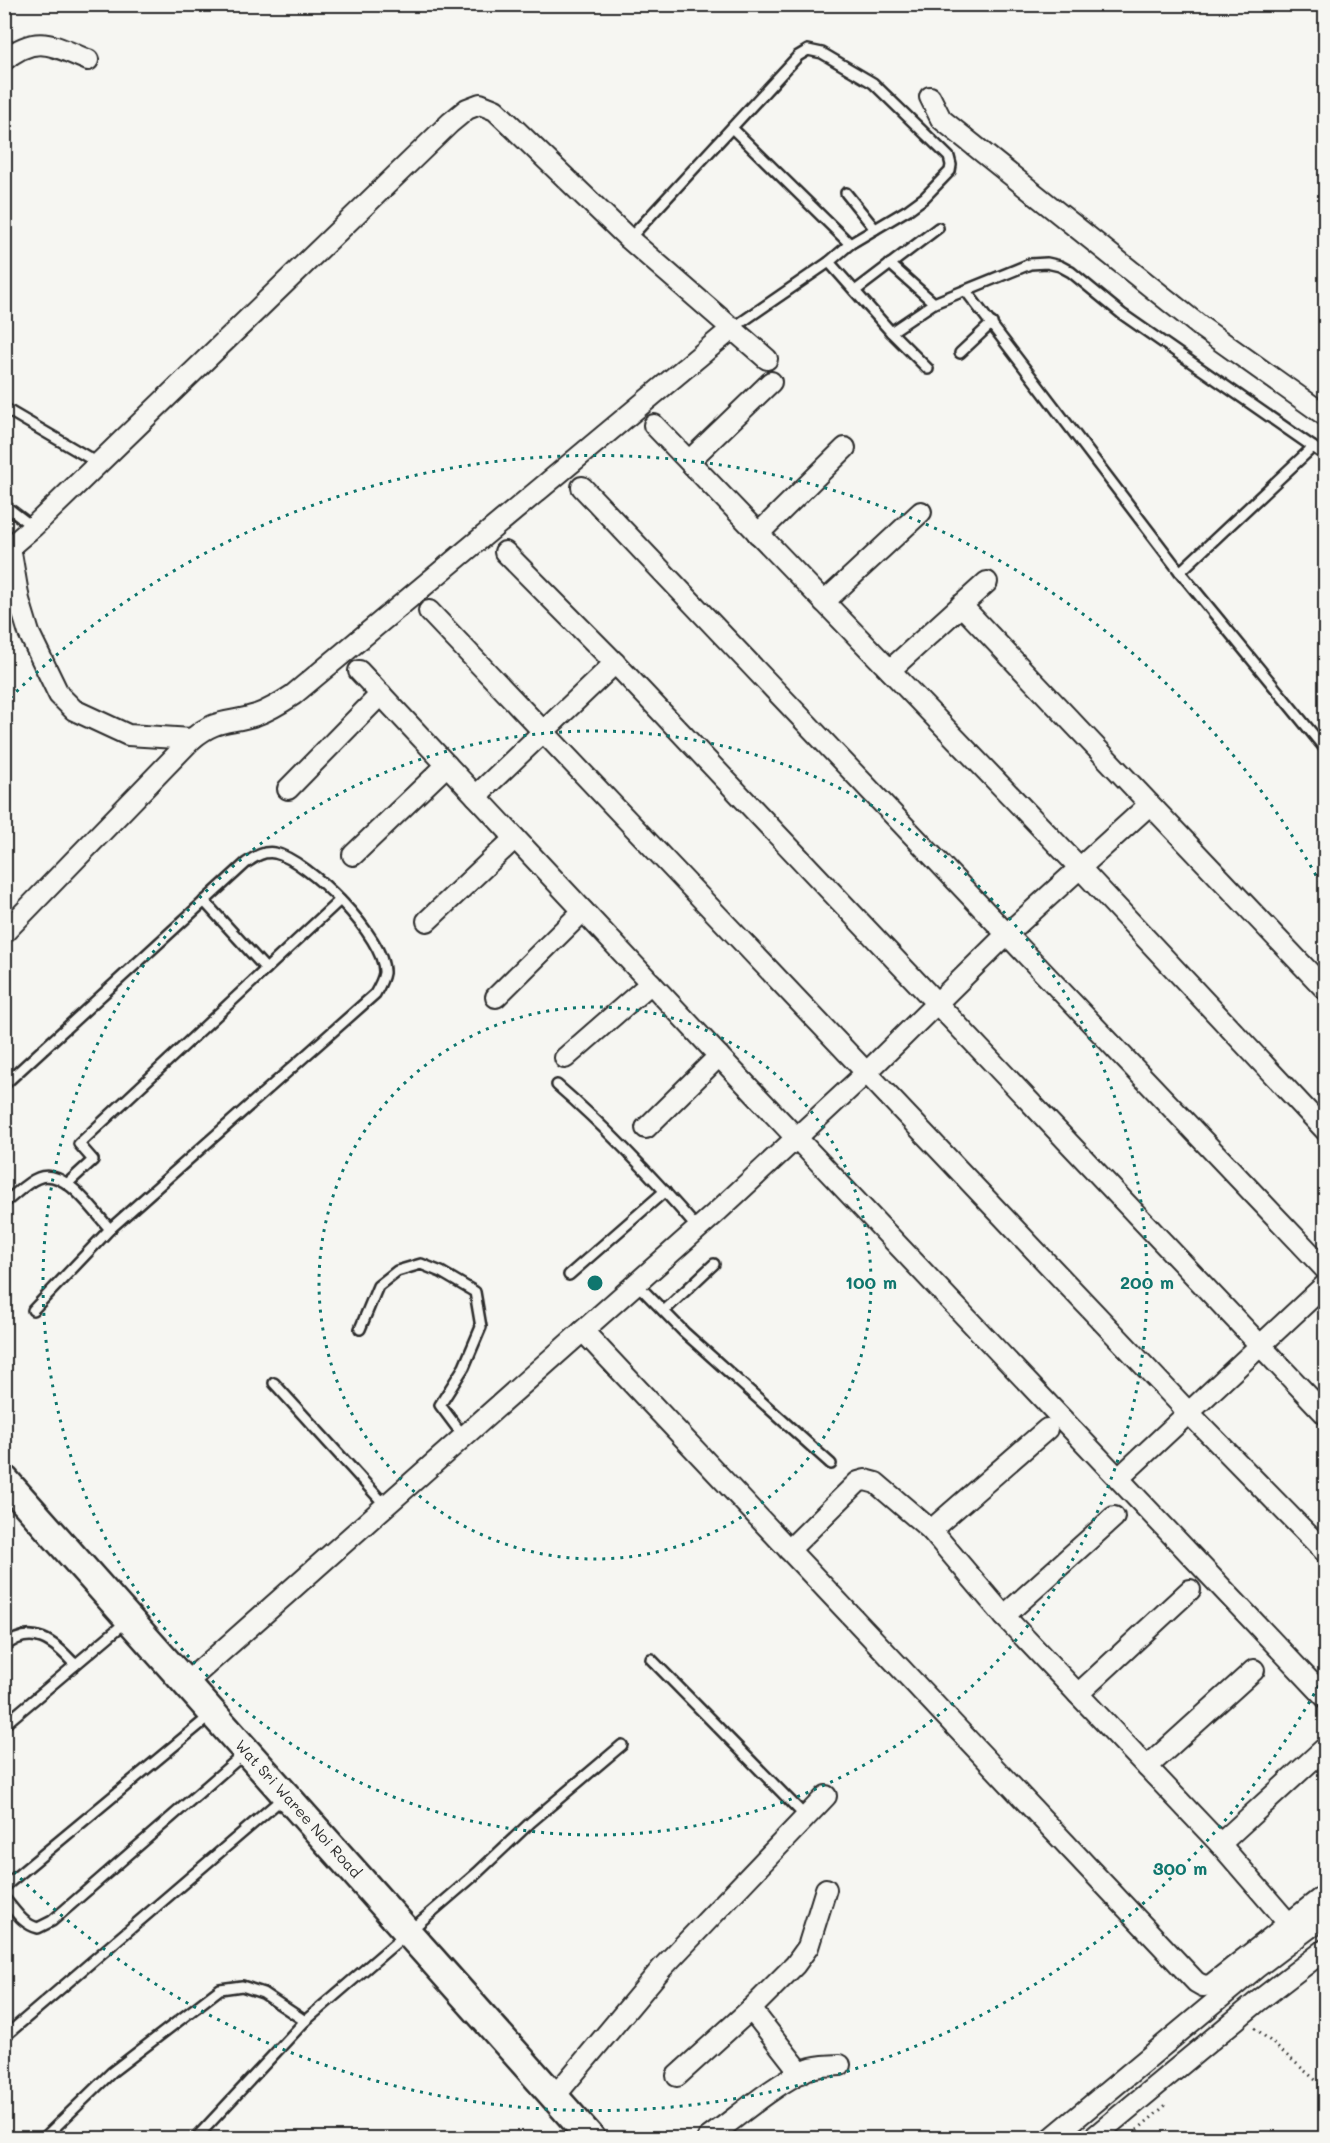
<svg xmlns="http://www.w3.org/2000/svg" width="1330" height="2143" font-family="Mali,sans-serif">
<style>
.lines{fill:none;stroke-linecap:round;stroke-linejoin:round}
.lane-casing{stroke:#2b2b2b;stroke-width:14}
.street-casing{stroke:#2b2b2b;stroke-width:24}
.secondary-casing{stroke:#2b2b2b;stroke-width:32}
.path{stroke:#2b2b2b;stroke-width:3;stroke-dasharray:1.5 4.5;stroke-linecap:butt}
.lane{stroke:#f6f6f2;stroke-width:9}
.street{stroke:#f6f6f2;stroke-width:20}
.secondary{stroke:#f6f6f2;stroke-width:27}
.ring{fill:none;stroke:#0f766e;stroke-width:3;stroke-dasharray:3 6}
.labels{text-anchor:middle;stroke-width:4.5;stroke-linejoin:round;paint-order:stroke}
.street-label{font-size:15px;fill:#2b2b2b;stroke:#f6f6f2}
.centre{fill:#0f766e;stroke:#f6f6f2;stroke-width:3}
.ring-label{font-size:18px;text-anchor:middle;font-weight:bold;fill:#0f766e;stroke:#f6f6f2;stroke-width:4.5;stroke-linejoin:round;paint-order:stroke}
</style>
<rect width="100%" height="100%" fill="#f6f6f2"/>
<filter id="ink" filterUnits="userSpaceOnUse"><feTurbulence type="fractalNoise" baseFrequency=".0167" numOctaves="2"/><feDisplacementMap in="SourceGraphic" scale="12" xChannelSelector="R" yChannelSelector="G"/><feConvolveMatrix kernelMatrix="1 2 1 2 8 2 1 2 1" color-interpolation-filters="sRGB"/></filter>
<g filter="url(#ink)">
<g class="lines">
<defs>
<g id="lane">
<path d="M732,128L850,244"/>
<path d="M846,193L875,229"/>
<path d="M629,239L798,56L808,50L822,53L873,83L949,157L951,165L950,171L924,198L909,209L850,244L829,262L733,328"/>
<path d="M829,262L891,332L934,303L1030,264L1047,263L1060,266L1071,272L1122,314L1326,456"/>
<path d="M890,264L934,303"/>
<path d="M855,291L938,228"/>
<path d="M966,291L1180,572L1326,750"/>
<path d="M891,332L928,369"/>
<path d="M960,353L992,323"/>
<path d="M4,408L98,463"/>
<path d="M4,505L33,527"/>
<path d="M1180,572L1313,447"/>
<path d="M204,901L266,969"/>
<path d="M4,1085L246,863C255,857 262,851 275,853C308,860 386,938 384,973C383,980 379,987 375,994L110,1229L33,1310"/>
<path d="M557,1085C608,1129 654,1178 698,1229"/>
<path d="M68,1183L93,1160L79,1144L340,900"/>
<path d="M4,1203C15,1195 27,1182 38,1178C65,1167 94,1212 110,1229"/>
<path d="M569,1275L665,1191"/>
<path d="M637,1284L684,1332L831,1464"/>
<path d="M664,1311L714,1264"/>
<path d="M360,1329L378,1286L397,1271L421,1264L441,1272L475,1292L481,1327L464,1367L440,1405L464,1437"/>
<path d="M274,1383L386,1506"/>
<path d="M4,1647C32,1623 55,1642 75,1665L4,1725"/>
<path d="M651,1659L806,1817"/>
<path d="M75,1665L127,1621"/>
<path d="M4,1887L211,1715"/>
<path d="M4,1898C15,1910 22,1924 38,1928L52,1921L246,1752"/>
<path d="M4,2037L284,1797"/>
<path d="M44,2138L112,2072L220,1989L242,1986L263,1993L305,2021"/>
<path d="M196,2138L305,2021L477,1873L531,1822L622,1745"/>
</g>
<g id="street">
<path d="M4,60C38,33 53,46 88,60"/>
<path d="M930,97L941,119L1201,327L1326,416"/>
<path d="M654,425L1080,868L1326,1131"/>
<path d="M689,461L771,382"/>
<path d="M582,487L1326,1270"/>
<path d="M758,534L845,448"/>
<path d="M10,547L19,600L29,633L59,695L74,710L128,735L192,739"/>
<path d="M4,552L33,527L450,123L467,109L480,104L495,110L629,239L767,359"/>
<path d="M505,552L615,663L1326,1415"/>
<path d="M824,602L921,512"/>
<path d="M961,605L1326,990"/>
<path d="M429,611L1189,1413L1326,1553"/>
<path d="M890,670L987,582"/>
<path d="M359,671L719,1056L1326,1698"/>
<path d="M288,789L381,694"/>
<path d="M476,796L615,663"/>
<path d="M353,855L447,765"/>
<path d="M427,921L515,838"/>
<path d="M4,933L192,739C217,718 228,724 256,715C270,710 281,703 293,695L733,328"/>
<path d="M496,997L583,911"/>
<path d="M565,1058L651,983"/>
<path d="M646,1128L719,1056"/>
<path d="M583,1331L1196,1982L1203,1986L1211,1985L1326,1894"/>
<path d="M1119,1478L1326,1284"/>
<path d="M931,1530L1047,1429"/>
<path d="M789,1550L858,1482L865,1480L876,1483L931,1530L1004,1616L1220,1844L1289,1924"/>
<path d="M1004,1616L1114,1517"/>
<path d="M186,1683L719,1210L866,1073L1007,934L1149,805"/>
<path d="M1078,1694L1190,1590"/>
<path d="M1147,1767L1254,1670"/>
<path d="M1220,1844L1326,1747"/>
<path d="M751,2009L801,2073"/>
<path d="M677,2076L751,2009L795,1965L808,1947L826,1889"/>
<path d="M554,2097L662,1968L826,1796"/>
<path d="M708,2138C740,2115 772,2086 808,2069C818,2065 829,2066 840,2065"/>
<path d="M1052,2138L1256,1968L1326,1915"/>
<path d="M1093,2138L1257,2002L1326,1949"/>
</g>
<path id="secondary" d="M4,1479L591,2138"/>
</defs>
<use href="#lane" class="lane-casing"/>
<use href="#street" class="street-casing"/>
<use href="#secondary" class="secondary-casing"/>
<g class="path">
<path d="M1255,2028L1326,2089"/>
<path d="M1128,2138L1167,2104"/>
</g>
<use href="#lane" class="lane"/>
<use href="#street" class="street"/>
<use href="#secondary" class="secondary"/>
</g>
</g>
<g class="ring">
<circle cx="595" cy="1283" r="276"/>
<circle cx="595" cy="1283" r="552"/>
<path d="M1323 1678A828 828 0 0 1 10 1868M10 698A828 828 0 0 1 1323 888"/>
</g>
<g class="labels">
<g class="street-label">
<text transform="translate(298 1809) rotate(48)" y="5">Wat Sri Waree Noi Road</text>
</g>
</g>
<circle cx="595" cy="1283" r="9" class="centre"/>
<g class="ring-label">
<text x="871" y="1289">100 m</text>
<text x="1147" y="1289">200 m</text>
<text x="1180" y="1875">300 m</text>
</g>
<rect width="1330" height="2143" fill="none" stroke="#f6f6f2" stroke-width="24"/>
<rect x="12" y="12" width="1306" height="2119" fill="none" stroke="#2b2b2b" stroke-width="2" filter="url(#ink)"/>
</svg>
